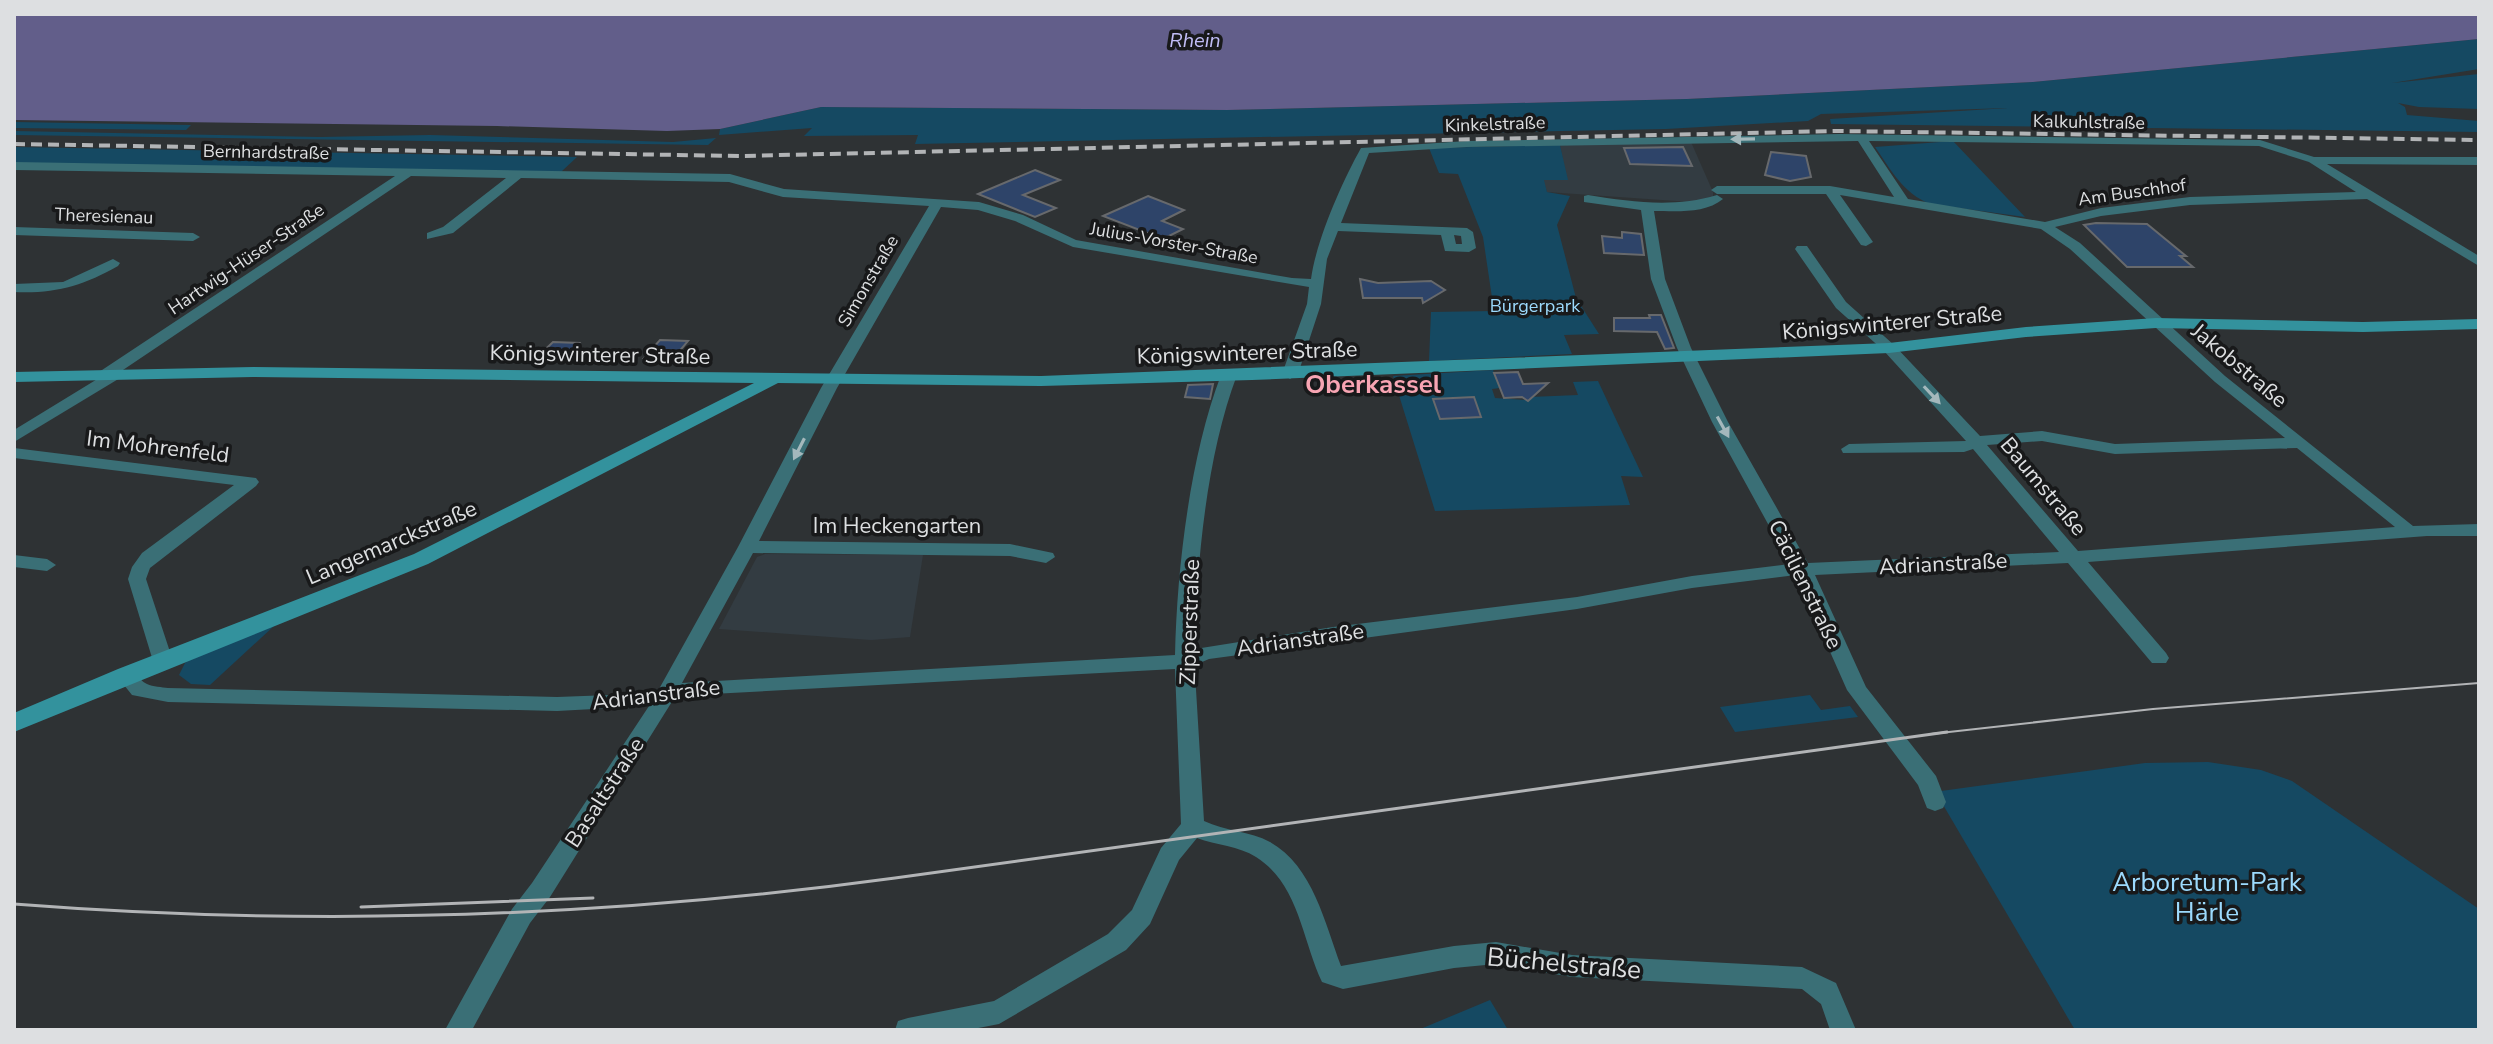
<svg xmlns="http://www.w3.org/2000/svg" width="2493" height="1044" font-family="'Nunito Sans',sans-serif">
<style>
.built{fill:#333c42}
.green{fill:#154962}
.water{fill:#625e8a}
.building{fill:#2e4469;stroke:#67696c;stroke-width:2}
.lines{fill:none;stroke-linecap:round;stroke-linejoin:round}
.minor{fill:#3a6f76;fill-rule:evenodd}
.secondary{fill:#33929d;fill-rule:evenodd}
.tram-far1{stroke:#b2b4b6;stroke-width:2}
.tram{stroke:#b2b4b6;stroke-width:3}
.rail{stroke:#b2b4b6;stroke-width:4;stroke-dasharray:11 6;stroke-linecap:butt}
.oneway{fill:#a4b8bc}
.labels{text-anchor:middle;stroke-width:7;stroke-linejoin:round;paint-order:stroke}
.far-street-label{font-size:18px;fill:#dddfe1;stroke:#18191a}
.far-park-label{font-size:18px;fill:#9cdafd;stroke:#18191a}
.far-water-label{font-size:20px;font-style:italic;fill:#c1bdf6;stroke:#18191a}
.street-label{font-size:22px;fill:#dddfe1;stroke:#18191a}
.quarter-label{font-size:26px;font-weight:bold;fill:#f8a5b3;stroke:#18191a}
.near-park-label{font-size:26px;fill:#9cdafd;stroke:#18191a}
.near-street-label{font-size:26px;fill:#dddfe1;stroke:#18191a}
</style>
<rect width="100%" height="100%" fill="#2e3234"/>
<g class="built">
<path d="M1691,142L1713,192V198L1705,203L1547,192L1543,180H1567L1560,145Z"/>
<path d="M765,554L923,555L910,637L871,640L719,629L757,557Z"/>
</g>
<g class="green">
<path d="M2479,39V69L2392,83L2479,74V109L2419,107L2398,103L2405,107L2407,115L2479,121V132L1831,124L1830,119L2008,108L1821,114L1808,121L1666,129L915,144L918,135L804,136L812,128L719,135L720,129L821,107L1227,110L1687,99L2033,82Z"/>
<path d="M14,122L191,125L186,130L14,128Z"/>
<path d="M14,131L320,137L430,135L673,142L716,138L708,145L14,135Z"/>
<path d="M1953,141L2025,217L1930,204C1903,193 1891,170 1875,147Z"/>
<path d="M1560,145L1568,180H1544L1547,192L1570,196L1557,225L1576,298L1599,334L1564,335L1572,354L1429,361L1431,312L1494,311L1483,237L1458,174L1439,173L1429,148Z"/>
<path d="M14,147L577,157L561,172L14,163Z"/>
<path d="M1493,370L1500,388L1492,389L1495,398L1527,400L1530,397L1578,395L1573,382L1598,381L1643,477L1621,476L1630,505L1435,511L1393,376Z"/>
<path d="M274,626L210,685L191,684L179,675L185,663L193,657Z"/>
<path d="M1810,695L1821,710L1850,706L1858,717L1735,732L1720,707Z"/>
<path d="M2208,762L2261,770L2292,781L2479,909V1030H2075L1942,803L1941,791L2145,763Z"/>
<path d="M1490,1000L1508,1030H1418Z"/>
</g>
<path class="water" d="M14,14H2479V39L2033,82L1687,99L1227,110L821,107L720,129L667,131L497,126L14,120Z"/>
<g class="building">
<path d="M1683,147L1692,166L1630,164L1624,148Z"/>
<path d="M1771,152L1806,156L1811,177L1790,181L1765,175Z"/>
<path d="M1035,170L1060,180L1023,195L1056,208L1035,217L978,194Z"/>
<path d="M1148,196L1184,210L1162,221L1183,229L1163,239L1103,216Z"/>
<path d="M2096,223L2147,224L2186,256H2180L2193,267H2127L2084,225Z"/>
<path d="M1622,232L1641,234L1644,255L1604,253L1602,236L1622,238Z"/>
<path d="M1360,279L1378,283L1431,281L1445,290L1423,303L1422,298H1363Z"/>
<path d="M1649,315H1661L1674,348L1665,349L1657,332L1614,331V318H1650Z"/>
<path d="M660,340L688,341L673,359L644,358Z"/>
<path d="M553,342L579,343L561,361L534,360Z"/>
<path d="M1518,372L1523,384L1548,383L1528,401L1522,397L1504,398L1494,373Z"/>
<path d="M1213,384L1210,399L1185,397L1188,385Z"/>
<path d="M1474,397L1481,417L1440,419L1433,399Z"/>
</g>
<g class="lines">
<g class="minor">
<path d="M1840,134L2260,140L2314,157H2479V165L2327,164L2479,256V266L2367,199L2190,205L2101,216L2055,227L2080,243L2225,376L2413,526L2479,524V536H2427L2088,562L2166,653L2169,658L2166,663H2152L2068,563L1815,575L1866,687L1936,776L1946,802L1943,808L1935,811L1927,808L1918,785L1847,690L1796,575L1692,588L1577,609L1209,659L1195,665V673L1204,821C1225,831 1250,831 1270,842C1313,866 1325,924 1341,966L1454,946L1496,942L1572,955L1802,967L1836,983L1856,1030H1830L1821,1004L1802,989L1572,977L1496,964L1454,968L1343,989L1322,982C1302,940 1299,884 1256,857C1239,846 1216,845 1197,838L1179,860L1150,924L1126,950L999,1024L968,1030H895L898,1021L908,1018L994,1001L1108,934L1132,910L1161,848L1181,824L1175,669L693,695L673,700L550,897L530,923L472,1030H445L512,909L532,883L649,706L557,711L168,702L132,695L116,675L119,670C136,665 135,678 147,684C153,687 162,687 168,688L557,697L637,694L659,689L738,547L821,388L929,206L783,197L729,182L521,178L453,233L427,239V233L443,227L506,178L411,176L120,372L123,375L120,378L14,442V430L99,378L96,375L99,372L395,176L14,170V162L730,174L784,189L979,202L1023,215L1076,240L1292,278L1311,279C1316,241 1342,182 1361,148L1467,141ZM1858,141L1894,197L1830,186H1717L1711,190L1717,194H1826L1861,245L1866,246L1873,242L1840,195L2041,229L2070,249L2215,382L2285,438L2115,444L2042,431L1980,436L1894,345L1846,302L1807,246H1797L1795,249L1836,308L1884,351L1966,441L1849,444L1841,449L1843,453L1964,452L1973,449L2059,552L1808,563L1728,422L1691,348L1665,279L1654,211C1676,211 1705,214 1723,199L1717,195C1674,208 1632,202 1588,195L1584,196V202L1641,210L1651,279L1677,348L1712,422L1790,564L1692,576L1577,597L1333,627L1195,649C1196,565 1207,454 1237,375L1229,370L1221,375C1190,456 1177,568 1175,655L682,683L753,553L1010,556L1046,563L1055,557L1053,553L1010,544L759,541L837,388L941,207L978,210L1015,221L1073,247L1309,287L1307,304L1282,374L1290,379L1298,374L1321,304L1327,259L1338,231L1441,235L1445,251L1469,252L1476,248L1473,232L1467,228L1341,223L1369,153L1467,147ZM1869,141L2259,146L2309,162L2356,192L2190,197L2101,208L2045,222L1908,199ZM1454,235L1461,236L1462,244H1456ZM2042,441L2115,454L2297,448L2395,527L2078,551L1987,445Z"/>
<path d="M14,227L193,233L200,237L193,241L14,235Z"/>
<path d="M113,259L120,263L118,266C83,286 54,294 14,292V284L63,282Z"/>
<path d="M14,448L256,478L259,482L256,486L150,568L146,579L173,661L170,666H156L153,661L128,579L132,567L142,553L234,485L14,458Z"/>
<path d="M14,555L47,559L56,565L47,571L14,567Z"/>
</g>
<path class="secondary" d="M2156,318L2363,322L2479,319V329L2363,332L2156,328L2026,337L1889,353L1252,380L1041,386L778,383L428,564L14,732V713L118,669L414,554L754,383L253,377L14,382V372L253,367L1041,376L1889,343L2026,327Z"/>
<path class="tram-far1" d="M1931,734L2153,709L2479,683"/>
<g class="tram">
<path d="M14,904C309,927 602,918 895,878L1947,732"/>
<path d="M361,907L593,898"/>
</g>
<path class="rail" d="M14,144L740,156L1836,131L2479,140"/>
</g>
<defs><path id="oneway-solid" d="M-6-.8H1V-3.2L6.5 0L1 3.2V.8H-6Z" transform="scale(2)"/></defs>
<g class="oneway">
<use href="#oneway-solid" transform="translate(1743 139) rotate(179)"/>
<use href="#oneway-solid" transform="translate(1932 395) rotate(47)"/>
<use href="#oneway-solid" transform="translate(1723 427) rotate(61)"/>
<use href="#oneway-solid" transform="translate(799 449) rotate(117)"/>
</g>
<g class="labels">
<g class="far-street-label">
<text transform="translate(2089 122) rotate(1)" y="6">Kalkuhlstraße</text>
<text transform="translate(1495 124) rotate(-2)" y="6">Kinkelstraße</text>
<text transform="translate(266 152) rotate(1)" y="6">Bernhardstraße</text>
<text transform="translate(2132 192) rotate(-8)" y="6">Am Buschhof</text>
<text transform="translate(104 216) rotate(2)" y="6">Theresienau</text>
<text transform="translate(1174 243) rotate(10)" y="6">Julius-Vorster-Straße</text>
<text transform="translate(246 259) rotate(-34)" y="6">Hartwig-Hüser-Straße</text>
<text transform="translate(868 281) rotate(-60)" y="6">Simonstraße</text>
</g>
<g class="far-park-label">
<text x="1535" y="312">Bürgerpark</text>
</g>
<g class="far-water-label">
<text x="1195" y="47">Rhein</text>
</g>
<g class="street-label">
<text transform="translate(1892 322) rotate(-5)" y="8">Königswinterer Straße</text>
<text transform="translate(1247 352) rotate(-2)" y="8">Königswinterer Straße</text>
<text transform="translate(600 354) rotate(1)" y="8">Königswinterer Straße</text>
<text transform="translate(2240 365) rotate(40)" y="8">Jakobstraße</text>
<text transform="translate(158 446) rotate(7)" y="8">Im Mohrenfeld</text>
<text transform="translate(2044 486) rotate(50)" y="8">Baumstraße</text>
<text x="897" y="533">Im Heckengarten</text>
<text transform="translate(391 542) rotate(-23)" y="8">Langemarckstraße</text>
<text transform="translate(1943 563) rotate(-3)" y="8">Adrianstraße</text>
<text transform="translate(1806 584) rotate(64)" y="8">Cäcilienstraße</text>
<text transform="translate(1189 622) rotate(-88)" y="8">Zipperstraße</text>
<text transform="translate(1300 639) rotate(-8)" y="8">Adrianstraße</text>
<text transform="translate(656 694) rotate(-7)" y="8">Adrianstraße</text>
<text transform="translate(604 792) rotate(-57)" y="8">Basaltstraße</text>
</g>
<g class="quarter-label">
<text x="1373" y="393">Oberkassel</text>
</g>
<g class="near-park-label">
<text x="2207" y="891">Arboretum-Park<tspan x="2207" dy="30">Härle</tspan></text>
</g>
<g class="near-street-label">
<text transform="translate(1564 963) rotate(5)" y="9">Büchelstraße</text>
</g>
</g>
<rect width="2493" height="1044" fill="none" stroke="#dddfe1" stroke-width="32"/>
</svg>
